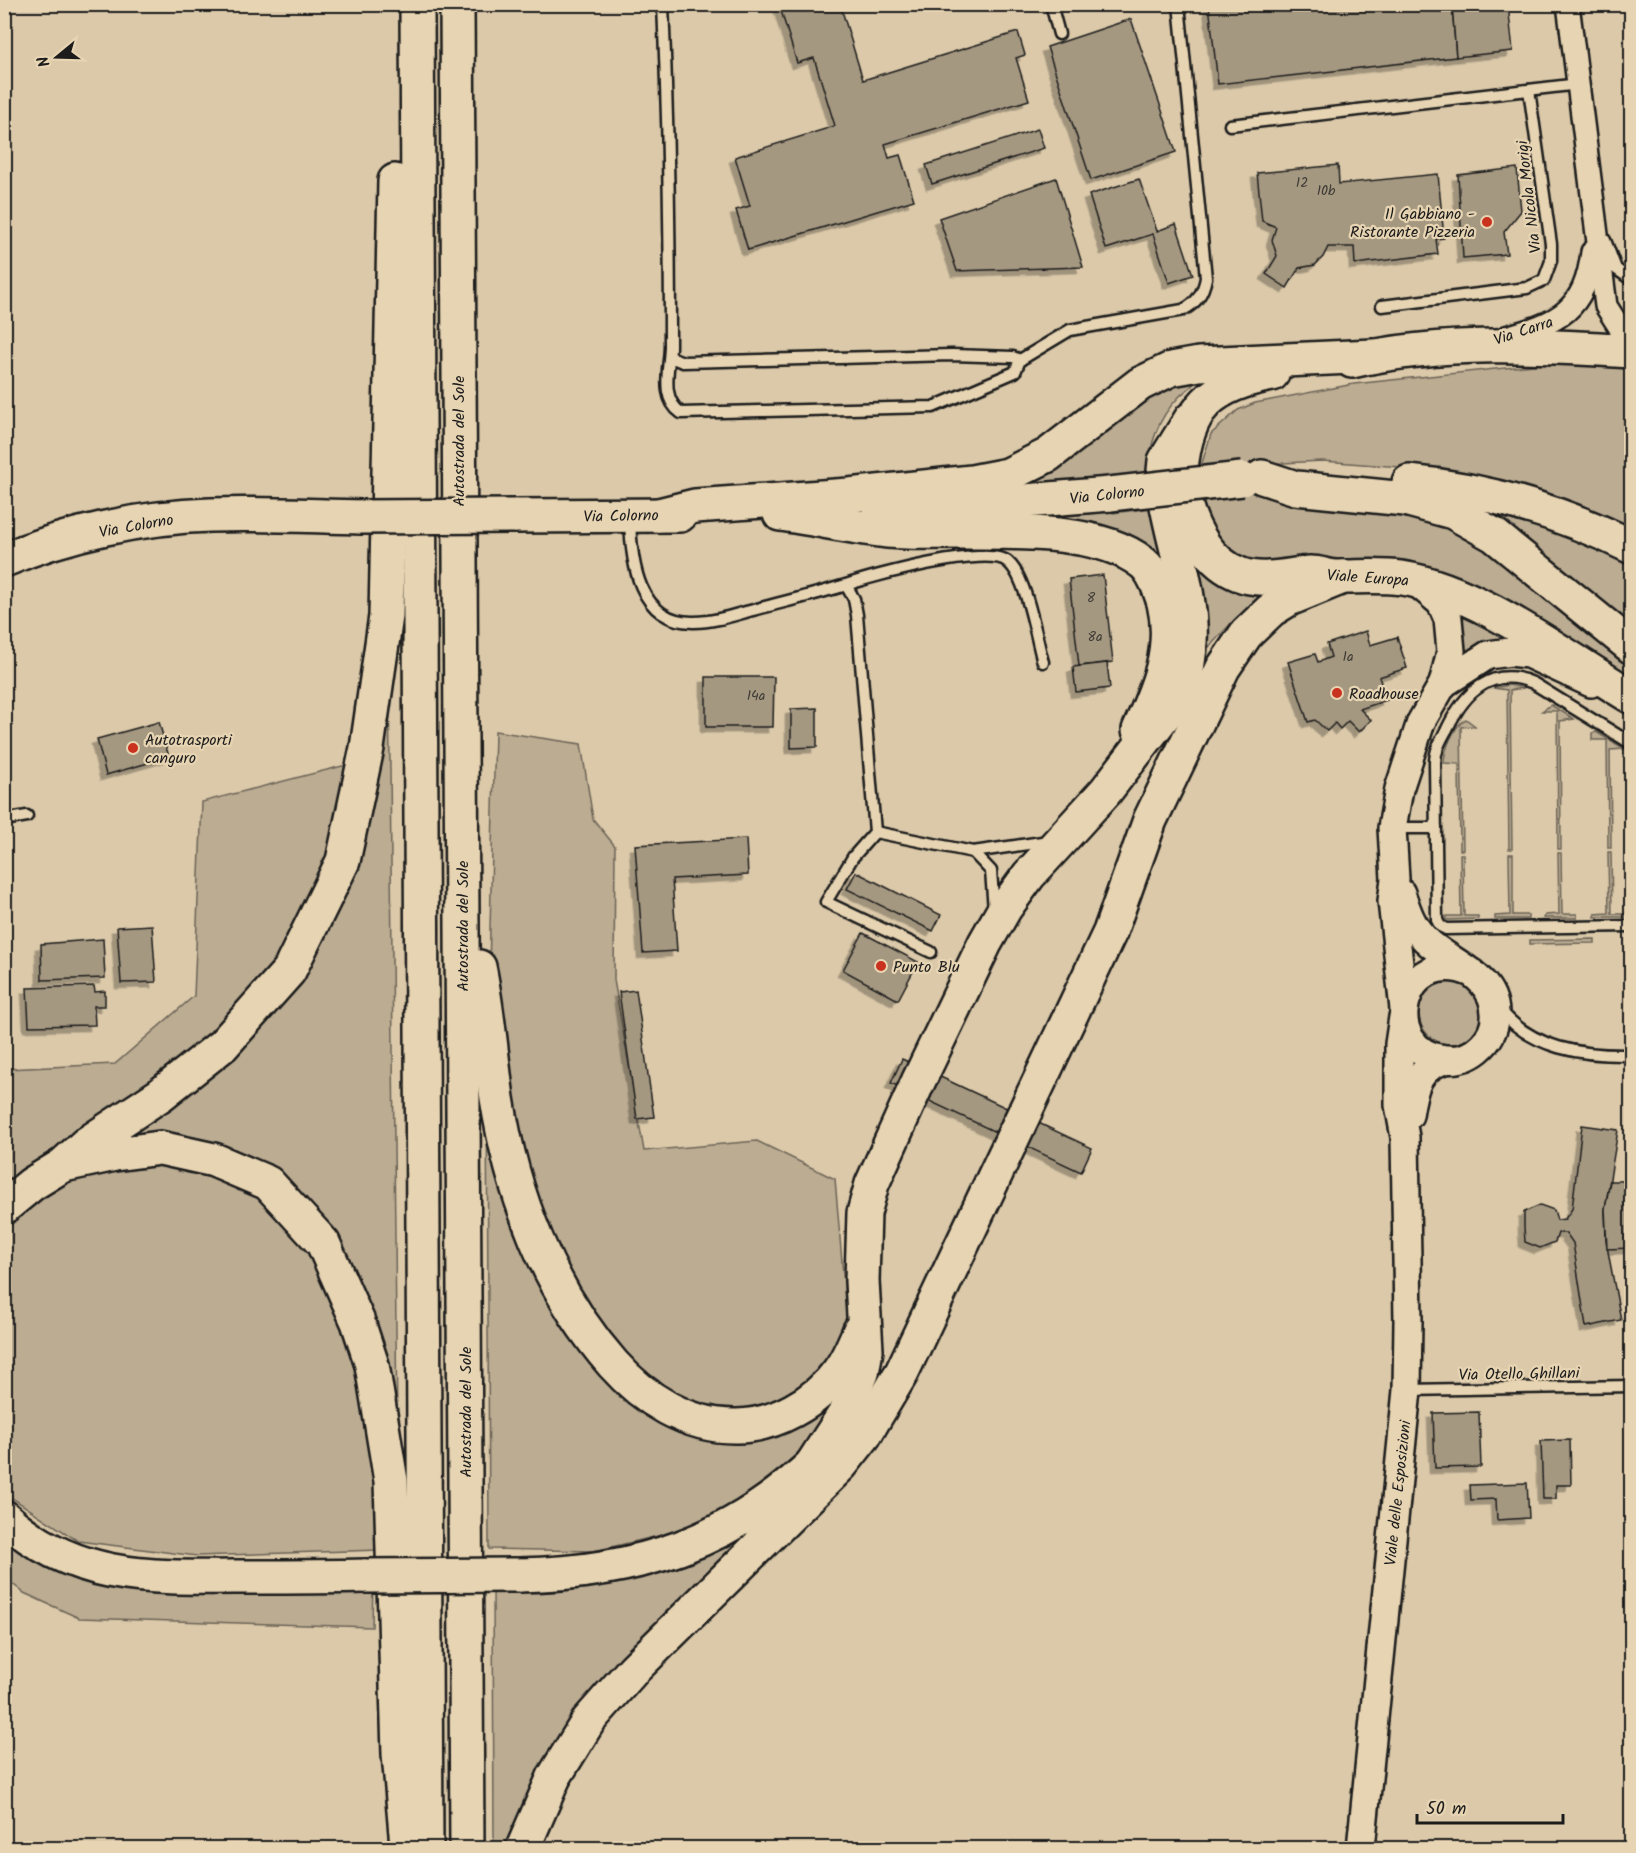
<svg xmlns="http://www.w3.org/2000/svg" width="1636" height="1853" font-family="Kalam,sans-serif">
<style>
.green{fill:#bbac92;stroke:#6c6457;stroke-width:1.5}
.building{fill:#a59881;stroke:#1c1c1c;stroke-width:1.5;filter:url(#shadow)}
.lines{fill:none;stroke-linecap:round;stroke-linejoin:round}
.service-casing{stroke:#1c1c1c;stroke-width:15}
.minor-casing{stroke:#1c1c1c;stroke-width:26}
.tertiary-casing{stroke:#1c1c1c;stroke-width:32}
.primary-casing{stroke:#1c1c1c;stroke-width:38}
.motorway-casing{stroke:#1c1c1c;stroke-width:38}
.service{stroke:#e7d4b2;stroke-width:10}
.minor{stroke:#e7d4b2;stroke-width:21}
.tertiary{stroke:#e7d4b2;stroke-width:27}
.primary{stroke:#e7d4b2;stroke-width:33}
.motorway{stroke:#e7d4b2;stroke-width:33}
.primary-bridge-casing{stroke:#1c1c1c;stroke-width:38;stroke-linecap:butt}
.motorway-bridge-casing{stroke:#1c1c1c;stroke-width:38;stroke-linecap:butt}
.primary-bridge{stroke:#e7d4b2;stroke-width:33}
.motorway-bridge{stroke:#e7d4b2;stroke-width:33}
.poi-dot{fill:#c8321e;stroke:#e7d4b2;stroke-width:2}
.labels{text-anchor:middle;stroke-width:4.5;stroke-linejoin:round;paint-order:stroke}
.number-label{font-size:14px;fill:#3e3b35}
.street-label{font-size:16px;fill:#1c1c1c;stroke:#e7d4b2}
.poi-label{font-size:16px;fill:#1c1c1c;stroke:#e7d4b2;text-anchor:start}
</style>
<defs>
<filter id="shadow"><feDropShadow dx="-5.5" dy="5.5" stdDeviation="0" flood-color="#0004"/></filter>
</defs>
<rect width="100%" height="100%" fill="#dbc9a9"/>
<filter id="ink" filterUnits="userSpaceOnUse"><feTurbulence type="fractalNoise" baseFrequency=".0167" numOctaves="2"/><feDisplacementMap in="SourceGraphic" scale="12" xChannelSelector="R" yChannelSelector="G"/><feConvolveMatrix kernelMatrix="1 2 1 2 8 2 1 2 1" color-interpolation-filters="sRGB"/></filter>
<g filter="url(#ink)">
<g class="green">
<path d="M1553,363L1631,369V530L1427,469L1323,461L1241,465L1240,461L1201,466L1211,434L1238,410L1255,403L1354,384Z"/>
<path d="M1198,378C1195,386 1184,391 1178,398C1158,418 1149,446 1148,473L1109,481L1012,485L1145,394Z"/>
<path d="M1244,492L1348,500L1450,521L1631,659V681L1363,560L1239,564L1207,523L1202,502L1244,496Z"/>
<path d="M1154,508L1172,592L1164,581L980,520L1112,509L1113,513Z"/>
<path d="M1481,509L1535,523L1631,562V637Z"/>
<path d="M1195,558L1267,594L1237,617L1209,647Z"/>
<path d="M1457,610L1509,640L1460,663Z"/>
<path d="M389,673L397,1425L365,1300L304,1197L251,1158L180,1137L119,1139L318,946Z"/>
<path d="M1509,685L1524,688L1510,690L1512,849H1509L1507,690L1493,688Z"/>
<path d="M1551,705L1574,719L1560,721L1561,849H1558L1557,711H1542Z"/>
<path d="M1466,719L1475,726L1461,727L1463,850H1460L1459,764L1444,763C1444,751 1454,725 1466,719Z"/>
<path d="M495,731L581,744L593,819L615,846L614,980L644,1151L757,1141L835,1179L848,1333L834,1359L799,1394L752,1412L696,1407L641,1371L591,1316L548,1236L518,1139L489,969Z"/>
<path d="M1596,732L1625,749L1610,750L1611,848H1608L1607,740H1592V733Z"/>
<path d="M354,763L334,862L289,953L219,1037L5,1195L6,1069L115,1064L194,996L202,802Z"/>
<path d="M1608,852H1611L1612,914H1626V917H1595V914L1609,913Z"/>
<path d="M1558,853H1561L1562,914H1577V918H1544L1545,915L1559,914Z"/>
<path d="M1460,854H1463L1464,916H1478V919L1446,920V916H1461Z"/>
<path d="M1509,854H1513V915H1528V919H1495V916L1510,915Z"/>
<path d="M1595,939V943L1530,944V940Z"/>
<circle cx="1450" cy="1013" r="31"/>
<path d="M487,1078L592,1352L711,1431L832,1402L813,1444L766,1485L692,1528L594,1551L489,1549Z"/>
<path d="M190,1161L275,1202L342,1305L373,1427L380,1550L197,1556L78,1541L12,1498L5,1486V1230L43,1192L110,1164Z"/>
<path d="M800,1492L593,1692L542,1763L509,1848H494L493,1580L585,1578Z"/>
<path d="M4,1527L65,1566L373,1584L372,1627L79,1618L24,1593L5,1578Z"/>
</g>
<g class="building">
<path d="M779,4H840L863,80L1018,32L1025,55L1016,58L1029,100L885,144L889,158L900,155L914,200L748,250L736,210L750,206L735,157L835,126L814,58L797,63Z"/>
<path d="M1452,4L1456,57L1218,84L1209,5Z"/>
<path d="M1452,4H1508L1513,51L1456,57Z"/>
<path d="M1131,19L1176,152L1091,180L1047,47Z"/>
<path d="M1038,129L1044,148L932,184L926,165Z"/>
<path d="M1338,165L1339,184L1438,174L1444,238L1436,239L1438,254L1355,264L1354,247H1328L1323,257L1315,265L1299,268L1287,288L1266,274L1277,256L1272,240L1276,227L1262,221L1257,173Z"/>
<path d="M1517,168L1521,211L1504,232L1507,254L1463,258L1458,175Z"/>
<path d="M1056,178L1083,267L957,271L939,218Z"/>
<path d="M1139,179L1157,231L1176,224L1193,275L1169,283L1153,234L1106,249L1089,195Z"/>
<path d="M1103,575L1113,662L1079,666L1069,579Z"/>
<path d="M1366,631L1370,645L1397,637L1407,668L1379,677L1387,700L1360,709L1371,720L1359,732L1348,721L1340,729L1335,723L1327,731L1315,720L1308,722L1288,662L1315,654L1318,662L1331,657L1327,644Z"/>
<path d="M1107,663L1110,688L1076,692L1073,667Z"/>
<path d="M706,677H774L773,727H706Z"/>
<path d="M817,708V747L791,748V709Z"/>
<path d="M159,722L169,757L106,775L97,739Z"/>
<path d="M746,839L748,875L672,879L677,951L643,953L635,845Z"/>
<path d="M856,872L941,915L933,931L847,889Z"/>
<path d="M152,925L156,982L121,983L117,927Z"/>
<path d="M863,933L918,962L898,1000L843,970Z"/>
<path d="M103,939L105,978L42,980L41,944Z"/>
<path d="M94,986L95,992L105,991V1006H94L95,1025L29,1026L27,988Z"/>
<path d="M636,990L654,1117L637,1119L619,992Z"/>
<path d="M902,1059L1092,1148L1081,1172L891,1083Z"/>
<path d="M1582,1125L1618,1130L1605,1209L1606,1241L1621,1320L1586,1327L1573,1243L1566,1233H1558L1555,1242L1540,1248L1525,1242L1524,1227V1212L1540,1205L1554,1210L1557,1220L1565,1219L1572,1209Z"/>
<path d="M1610,1181H1632V1248L1607,1249L1605,1209Z"/>
<path d="M1479,1412L1481,1467L1435,1468L1433,1413Z"/>
<path d="M1570,1440L1571,1485H1556V1499H1543L1541,1441Z"/>
<path d="M1527,1483L1529,1518L1497,1520L1496,1499L1471,1500L1470,1485Z"/>
</g>
<g class="lines">
<defs>
<g id="service">
<path d="M663,4C668,118 670,231 670,345C670,368 659,397 681,413L933,407L1015,372L1020,360L1013,357L952,355L683,362L670,357"/>
<path d="M1051,4L1059,34"/>
<path d="M1230,125L1579,84"/>
<path d="M1605,240L1616,269L1632,280"/>
<path d="M1382,306L1527,288L1544,280L1551,261V244L1529,90"/>
<path d="M1020,360L1070,330L1183,310C1197,303 1203,293 1206,278L1179,4"/>
<path d="M630,519C631,561 638,623 694,622C716,622 737,614 757,609C787,601 817,594 846,585L854,599L857,615L875,832L853,857L826,902L931,952"/>
<path d="M846,585C872,576 989,544 1008,562C1027,578 1036,638 1043,662"/>
<path d="M1632,744L1533,683C1492,665 1464,693 1447,729C1441,740 1435,750 1435,763L1437,920L1440,926L1446,929L1632,926"/>
<path d="M4,820L27,816"/>
<path d="M1392,828H1436"/>
<path d="M875,832L973,852L1049,841"/>
<path d="M973,852L991,871L994,910"/>
<path d="M1499,1008C1530,1049 1583,1056 1632,1055"/>
<path d="M1407,1390L1632,1386"/>
</g>
<g id="minor">
<path d="M1568,4L1606,306L1620,328L1632,336"/>
<path d="M1506,337C1559,322 1585,311 1592,252"/>
</g>
<g id="tertiary">
<path d="M1443,684L1488,655L1510,652L1528,654L1591,683"/>
<path d="M1401,893C1407,911 1412,927 1426,940C1450,964 1494,974 1495,1013C1496,1025 1491,1037 1482,1046C1472,1056 1459,1061 1445,1059C1376,1052 1400,942 1472,973"/>
<path d="M1404,1009L1392,901L1395,879L1392,828L1399,789L1421,722L1443,684L1451,651L1448,619L1441,603L1416,582"/>
<path d="M1409,1115C1413,1088 1418,1065 1449,1059"/>
<path d="M1361,1848L1407,1390L1408,1321L1405,1137L1399,1105V1044L1403,1017"/>
</g>
<g id="primary">
<path d="M1352,361C1442,340 1540,345 1632,351"/>
<path d="M1181,469C1187,407 1211,385 1272,374"/>
<path d="M1262,477L1296,488L1405,499L1453,512L1494,535L1632,647"/>
<path d="M1409,482C1486,490 1562,512 1632,547"/>
<path d="M1185,504C1193,532 1210,563 1239,574C1261,583 1288,575 1311,573C1320,573 1329,577 1338,577C1359,577 1380,575 1402,578C1478,590 1565,657 1632,697"/>
<path d="M879,513L1110,494"/>
<path d="M659,515L695,506L849,495L972,482L1008,475L1048,455L1140,384L1171,369L1199,364L1374,356"/>
<path d="M514,516L680,515"/>
<path d="M4,560C67,533 142,517 210,515C260,513 311,516 361,517"/>
</g>
<g id="motorway">
<path d="M417,4L426,1848"/>
<path d="M457,4L467,1848"/>
<path d="M1164,471L1165,461L1191,419"/>
<path d="M780,514C816,519 853,527 888,531C958,537 1087,518 1143,563C1154,572 1160,590 1164,603C1175,649 1158,688 1139,730"/>
<path d="M479,967C488,1010 491,1054 497,1098C512,1194 548,1290 613,1364C644,1399 687,1426 734,1426C773,1427 817,1402 839,1371C848,1359 854,1344 860,1330"/>
<path d="M68,1164L115,1154L160,1148L214,1160L268,1183L323,1243L358,1322L372,1365L391,1481L399,1754L407,1845"/>
<path d="M4,1207L32,1184L63,1165L86,1144L160,1095L223,1045L289,971L343,861L367,748L386,616L395,181"/>
<path d="M813,1463L846,1412L862,1373L866,1350L862,1281L864,1213L872,1184L918,1082L985,943L1005,908L1029,875L1105,792L1179,696C1205,630 1180,572 1167,506"/>
<path d="M4,1517C71,1579 147,1578 233,1577C278,1577 322,1577 366,1576"/>
<path d="M519,1575C637,1573 731,1543 817,1460"/>
<path d="M523,1848L554,1777L589,1720L634,1669L841,1465L864,1436L902,1372L1110,932L1150,820L1223,668L1246,634L1271,610L1289,599L1343,577"/>
</g>
</defs>
<use href="#service" class="service-casing"/>
<use href="#minor" class="minor-casing"/>
<use href="#tertiary" class="tertiary-casing"/>
<use href="#primary" class="primary-casing"/>
<use href="#motorway" class="motorway-casing"/>
<use href="#service" class="service"/>
<use href="#minor" class="minor"/>
<use href="#tertiary" class="tertiary"/>
<use href="#primary" class="primary"/>
<use href="#motorway" class="motorway"/>
<defs>
<g id="primary-bridge">
<path d="M1110,494L1242,479"/>
<path d="M361,517L514,516"/>
</g>
<path id="motorway-bridge" d="M366,1576L519,1575"/>
</defs>
<use href="#primary-bridge" class="primary-bridge-casing"/>
<use href="#motorway-bridge" class="motorway-bridge-casing"/>
<use href="#primary-bridge" class="primary-bridge"/>
<use href="#motorway-bridge" class="motorway-bridge"/>
</g>
</g>
<g class="poi-dot">
<circle cx="1487" cy="222" r="6"/>
<circle cx="1337" cy="693" r="6"/>
<circle cx="133" cy="748" r="6"/>
<circle cx="881" cy="966" r="6"/>
</g>
<g class="labels">
<g class="number-label">
<text x="1302" y="187">12</text>
<text x="1326" y="195">10b</text>
<text x="1091" y="602">8</text>
<text x="1095" y="641">8a</text>
<text x="1348" y="661">1a</text>
<text x="756" y="700">14a</text>
</g>
<g class="street-label">
<text transform="translate(1528 197) rotate(-97)" y="6">Via Nicola Morigi</text>
<text transform="translate(1523 330) rotate(-18)" y="6">Via Carra</text>
<text transform="translate(458 441) rotate(-90)" y="6">Autostrada del Sole</text>
<text transform="translate(1107 494) rotate(-6)" y="6">Via Colorno</text>
<text transform="translate(621 515) rotate(-1)" y="6">Via Colorno</text>
<text transform="translate(136 525) rotate(-10)" y="6">Via Colorno</text>
<text transform="translate(1368 577) rotate(4)" y="6">Viale Europa</text>
<text transform="translate(462 926) rotate(-90)" y="6">Autostrada del Sole</text>
<text transform="translate(1519 1373) rotate(-1)" y="6">Via Otello Ghillani</text>
<text transform="translate(465 1412) rotate(-90)" y="6">Autostrada del Sole</text>
<text transform="translate(1397 1493) rotate(-84)" y="6">Viale delle Esposizioni</text>
</g>
<g class="poi-label">
<text x="1475" y="219" text-anchor="end">Il Gabbiano -<tspan x="1475" dy="18">Ristorante Pizzeria</tspan></text>
<text x="1349" y="699">Roadhouse</text>
<text x="145" y="745">Autotrasporti<tspan x="145" dy="18">canguro</tspan></text>
<text x="893" y="972">Punto Blu</text>
</g>
</g>
<rect width="1636" height="1853" fill="none" stroke="#e7d4b2" stroke-width="24"/>
<rect x="12" y="12" width="1612" height="1829" fill="none" stroke="#1c1c1c" stroke-width="2" filter="url(#ink)"/>
<g transform="translate(57 57) rotate(251)" stroke="#e7d4b2" stroke-width="4.5" paint-order="stroke">
<path d="M0-4.5L10 22L0 15L-10 22Z" fill="#1c1c1c"/>
<text y="-9" font-size="16" font-weight="bold" text-anchor="middle" fill="#1c1c1c">N</text>
</g>
<path d="M1417 1814v9h146v-9" fill="none" stroke="#1c1c1c" stroke-width="3"/>
<text x="1426" y="1814" font-size="18" fill="#1c1c1c" stroke="#e7d4b2" stroke-width="4.5" paint-order="stroke">50 m</text>
</svg>
